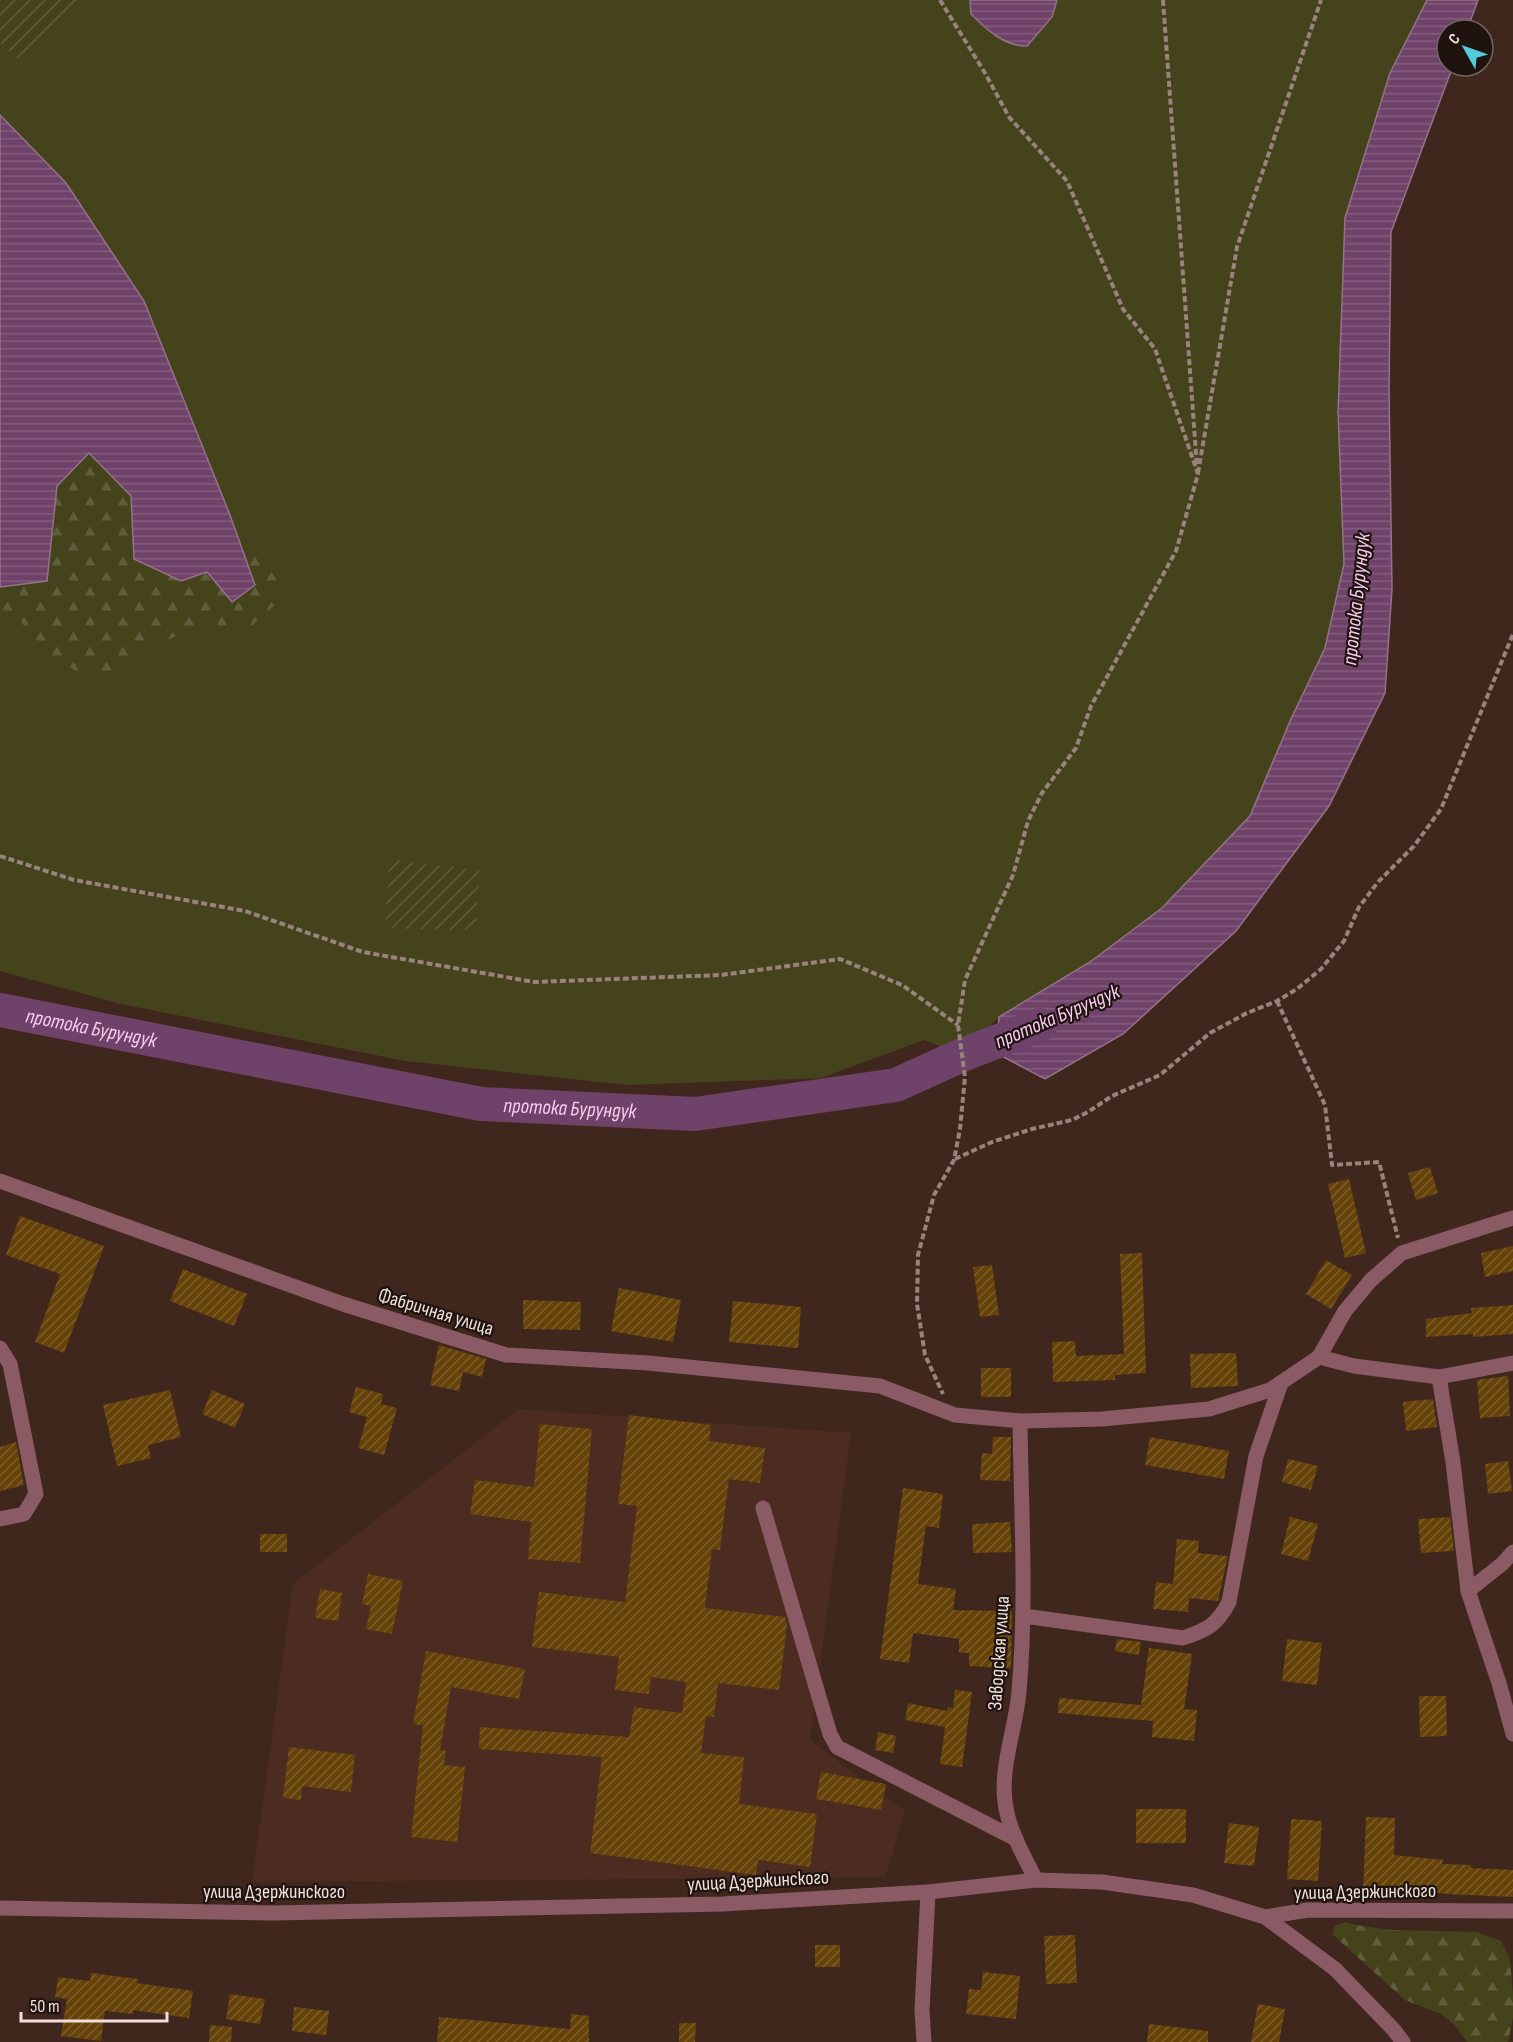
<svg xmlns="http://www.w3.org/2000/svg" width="1513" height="2042" font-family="'Sofia Sans Condensed',sans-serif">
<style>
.built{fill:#4c2c21}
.grass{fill:#44431c}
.forest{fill:url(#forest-firs)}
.garden{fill:url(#garden-furrows)}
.water{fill:url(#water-rules);stroke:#96718b;stroke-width:1.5}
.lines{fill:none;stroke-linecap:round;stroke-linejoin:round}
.river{stroke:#6f4269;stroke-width:34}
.building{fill:url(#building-hatch)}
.path{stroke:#99837c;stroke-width:4;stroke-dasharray:6 3;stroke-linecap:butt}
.minor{stroke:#8b5b65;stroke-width:15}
.labels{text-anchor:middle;stroke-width:4.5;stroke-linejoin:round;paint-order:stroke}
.street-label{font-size:20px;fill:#f1dfd9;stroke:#1f130f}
.water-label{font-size:21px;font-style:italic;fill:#f8ccf0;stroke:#1f130f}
</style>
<defs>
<pattern id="forest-firs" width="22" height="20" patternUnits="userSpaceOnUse" patternTransform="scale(1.5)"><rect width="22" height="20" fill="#44431c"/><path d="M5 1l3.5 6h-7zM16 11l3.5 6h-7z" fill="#5f5e3c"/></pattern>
<pattern id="garden-furrows" width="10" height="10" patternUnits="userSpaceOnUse" patternTransform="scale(1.5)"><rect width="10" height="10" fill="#44431c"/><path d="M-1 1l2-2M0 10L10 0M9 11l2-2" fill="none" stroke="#5f5e3c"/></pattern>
<pattern id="water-rules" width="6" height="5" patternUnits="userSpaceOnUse" patternTransform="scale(1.5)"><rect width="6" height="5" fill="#6f4269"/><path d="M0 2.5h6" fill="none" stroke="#845d7e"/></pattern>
<pattern id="building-hatch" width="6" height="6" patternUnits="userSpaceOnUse" patternTransform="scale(1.5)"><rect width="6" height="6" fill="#654207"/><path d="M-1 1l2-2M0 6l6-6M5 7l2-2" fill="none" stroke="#7c5d2b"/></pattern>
</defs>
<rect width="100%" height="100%" fill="#40271e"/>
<path class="built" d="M519,1409L851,1433L810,1740L905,1811L885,1877L252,1882L293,1584Z"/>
<path class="grass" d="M0,0H1427L1390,73L1338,412L1344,564L1325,648L1291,719L1250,816L1162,908L1090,962L999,1017L962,1055L924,1040L821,1078L627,1085L405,1061L121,1004L0,971Z"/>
<g class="forest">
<path d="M89,453L131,496L134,560L207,572L255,585L242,549L272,556L286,581L277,603L247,630L198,632L174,637L152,647L114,670L82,675L47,652L14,614L0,609V587L47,581L57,486Z"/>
<path d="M1345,1922L1362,1926L1392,1930L1477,1932L1501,1941L1510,1959L1513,1995V2018L1508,2042H1467L1455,2025L1441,2014L1405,2000L1332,1934L1335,1926Z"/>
</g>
<g class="garden">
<path d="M0,0H82L18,60L0,42Z"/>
<path d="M389,859L479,870L476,931L385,928Z"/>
</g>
<g class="water">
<path d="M970,0H1057L1052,17L1027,46C1004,46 987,30 971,14Z"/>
<path d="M1427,0H1478L1467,30H1447V66H1453L1391,232L1389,389L1392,589L1385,693L1329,806L1236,931L1123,1034L1045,1079L996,1053L999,1017L1090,962L1162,908L1250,816L1291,719L1325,648L1344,564L1338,412L1345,218L1390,73Z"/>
<path d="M0,115L66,183L144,301L230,515L255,585L232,602L207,572L181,581L134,559L131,496L89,453L57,486L47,581L0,587Z"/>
</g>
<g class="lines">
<path class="river" id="s1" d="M0,1010L481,1104L695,1114L896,1085L962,1055L1040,1025"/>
</g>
<g class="building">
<path d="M1430,1167L1438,1193L1416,1200L1408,1173Z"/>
<path d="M1349,1179L1366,1253L1345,1258L1328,1184Z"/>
<path d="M20,1216L104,1246L64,1353L35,1342L60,1274L6,1255Z"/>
<path d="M1513,1246V1271L1485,1277L1481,1253Z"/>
<path d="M1142,1253L1146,1373L1115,1375V1380L1053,1382L1052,1342L1075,1341L1076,1356L1124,1354L1120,1254Z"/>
<path d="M1326,1260L1352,1275L1331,1309L1306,1294Z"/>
<path d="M992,1265L999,1315L980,1317L973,1267Z"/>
<path d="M183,1269L247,1294L234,1326L170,1301Z"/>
<path d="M619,1288L681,1300L673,1342L611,1331Z"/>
<path d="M523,1300L581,1302L580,1330L523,1329Z"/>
<path d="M733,1301L801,1307L798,1348L729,1342Z"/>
<path d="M1513,1305V1334L1473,1337V1334L1426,1337V1319L1472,1313L1471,1308Z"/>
<path d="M439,1345L486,1359L482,1377L463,1372L459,1391L430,1385Z"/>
<path d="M1236,1353L1238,1386L1191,1388L1190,1354Z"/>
<rect x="981" y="1368" width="30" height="29"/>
<path d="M1508,1376L1510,1416L1480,1418L1477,1380Z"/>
<path d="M356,1387L383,1394L381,1404L397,1408L384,1455L358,1448L367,1417L349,1412Z"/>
<path d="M170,1390L181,1437L148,1445L151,1458L117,1466L103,1405Z"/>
<path d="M212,1390L245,1404L235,1428L202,1414Z"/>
<path d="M1433,1399L1437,1427L1406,1431L1403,1402Z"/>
<path d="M629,1415L711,1425L709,1441L765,1448L760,1483L729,1479L720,1550L712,1549L705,1608L785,1617L787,1624L779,1690L718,1683L714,1717L706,1716L701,1753L744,1757L739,1804L817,1814L810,1867L758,1860L756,1875L590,1853L602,1757L479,1749L480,1727L629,1737L634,1707L682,1713L686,1682L651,1677L649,1694L615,1690L619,1657L532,1647L539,1592L625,1602L637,1506L618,1504Z"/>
<path d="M540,1424L592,1429L580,1563L528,1559L531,1522L470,1514L475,1480L534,1487Z"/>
<path d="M993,1437H1011L1010,1481L980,1480L982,1453L992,1454Z"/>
<path d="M1150,1437L1229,1451L1224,1479L1145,1465Z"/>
<path d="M16,1442L24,1485L0,1491V1447Z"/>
<path d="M1288,1459L1318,1466L1311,1490L1282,1482Z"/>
<path d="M1508,1461L1512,1491L1488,1494L1485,1464Z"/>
<path d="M903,1488L943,1494L939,1528L926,1526L918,1584L956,1589L953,1610L1012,1611L1011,1668L969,1666V1653H959V1639L913,1633L909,1663L880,1659Z"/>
<path d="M1290,1517L1318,1524L1308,1561L1281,1554Z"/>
<path d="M1450,1517L1454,1551L1421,1553L1418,1519Z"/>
<path d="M1010,1522L1012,1552L973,1553L972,1524Z"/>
<rect x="260" y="1534" width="27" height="18"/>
<path d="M1177,1539L1199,1541L1198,1553L1228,1556L1218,1601L1189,1598L1188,1612L1153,1609L1156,1582L1173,1584Z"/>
<path d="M368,1574L403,1581L392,1634L366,1629L371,1606L362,1604Z"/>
<path d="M320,1589L342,1593L338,1621L315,1618Z"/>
<path d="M1117,1639L1141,1642L1139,1655L1115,1651Z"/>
<path d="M1287,1639L1322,1643L1317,1685L1282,1681Z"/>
<path d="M1149,1648L1192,1654L1184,1709L1197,1710L1194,1741L1152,1737L1153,1721L1058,1713L1059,1698L1141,1705Z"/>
<path d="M426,1651L525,1669L519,1699L451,1687L440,1750L446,1751L444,1765L465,1767L457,1842L411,1837L423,1726L413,1724Z"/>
<path d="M955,1690L972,1692L962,1767L940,1764L945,1727L905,1720L908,1703L947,1711L948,1707L953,1708Z"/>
<path d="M1419,1696H1446L1447,1736L1420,1737Z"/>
<path d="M878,1732L896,1736L893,1753L875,1750Z"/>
<path d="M289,1747L355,1755L351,1792L302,1786L301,1800L283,1798Z"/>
<path d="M821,1772L886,1784L881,1810L816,1799Z"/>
<rect x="1136" y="1809" width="50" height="34"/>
<path d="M1366,1817L1395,1818L1394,1855L1443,1860L1442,1864L1471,1865V1868L1513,1870V1897L1446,1894L1392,1888V1893L1363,1892Z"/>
<path d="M1291,1819L1322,1821L1318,1881L1287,1879Z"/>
<path d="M1229,1823L1259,1827L1254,1866L1224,1863Z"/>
<path d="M1075,1935L1077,1983L1046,1984L1044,1936Z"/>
<rect x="815" y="1945" width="25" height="22"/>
<path d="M983,1972L1020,1976L1016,2019L966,2014L969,1989L981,1990Z"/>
<path d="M91,1973L138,1979L137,1983L193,1991L189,2018L133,2010V2014L105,2011L101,2041L61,2036L67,1999L55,1997L58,1977L90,1981Z"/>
<path d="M230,1994L265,1999L260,2024L226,2019Z"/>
<path d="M1258,2004L1285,2009L1279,2042H1251Z"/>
<path d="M294,2007L329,2011L326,2035L292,2031Z"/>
<path d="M571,2014L589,2016V2042H437L439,2017L570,2029Z"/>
<path d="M679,2023H696L695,2042H679Z"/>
<path d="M1149,2024L1208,2031V2042H1147Z"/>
<path d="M210,2025L232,2027L231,2042H209Z"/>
</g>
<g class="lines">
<g class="path">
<path d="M940,0L985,73L1009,117L1067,181L1123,309L1155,349L1198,474L1176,551L1091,706L1076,748L1042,793L1028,821L1013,875L965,980L958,1025L965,1077L960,1129L954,1160L934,1195L918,1255L917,1304L925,1355L943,1394"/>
<path d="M1163,0L1197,467"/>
<path d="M1198,473L1237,247L1321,0"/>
<path d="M0,856L74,880L245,911L363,952L534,982L721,975L840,959L902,985L958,1025"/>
<path d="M1277,1001L1325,1105L1332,1165L1379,1162L1398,1238"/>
<path d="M955,1159L992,1142L1032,1129L1072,1120L1088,1112L1112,1096L1160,1075L1210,1033L1247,1013L1277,1001L1297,989L1321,969L1344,941L1359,907L1378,882L1414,846L1441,809L1513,634"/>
</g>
<g class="minor">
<path d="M0,1181L343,1304L506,1355L648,1363L880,1386L955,1415L1020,1421L1102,1419L1209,1409L1270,1390L1319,1357L1354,1366L1439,1377L1513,1363"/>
<path d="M0,1348L10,1364L36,1494L24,1514L0,1519"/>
<path d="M1319,1357L1345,1311L1371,1280L1402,1253L1513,1218"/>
<path d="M1439,1377L1453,1462L1468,1591L1499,1683L1513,1734"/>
<path d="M1020,1421C1021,1511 1027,1601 1019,1691C1016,1730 997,1773 1007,1813C1012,1836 1025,1858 1036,1880"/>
<path d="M763,1508L830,1734L837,1747L1016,1839"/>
<path d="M1468,1591L1502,1564L1513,1552"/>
<path d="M1024,1616L1183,1638C1207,1630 1217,1625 1229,1602L1256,1456L1281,1383"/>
<path d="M0,1908L273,1913L723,1904L928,1892L1036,1880L1102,1882L1193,1895L1265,1917L1308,1910L1513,1911"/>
<path d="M1265,1917L1335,1969L1394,2030L1403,2042"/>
<path d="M924,2042L922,2010L928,1892"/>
</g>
</g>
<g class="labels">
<g class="street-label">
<text transform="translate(436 1311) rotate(17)" y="7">Фабричная улица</text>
<text transform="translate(998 1653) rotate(-86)" y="7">Заводская улица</text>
<text transform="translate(758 1880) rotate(-3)" y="7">улица Дзержинского</text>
<text x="274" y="1898">улица Дзержинского</text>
<text transform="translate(1365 1891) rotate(-1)" y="7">улица Дзержинского</text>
</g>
<g class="water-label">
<text transform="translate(1356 599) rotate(-84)" y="7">протока Бурундук</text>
<text transform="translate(1057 1016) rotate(-23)" y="7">протока Бурундук</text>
<text dy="7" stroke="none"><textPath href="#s1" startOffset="93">протока Бурундук</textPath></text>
<text dy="7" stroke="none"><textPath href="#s1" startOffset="579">протока Бурундук</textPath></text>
</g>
</g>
<g transform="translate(1465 48) rotate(310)"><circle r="28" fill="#1f130f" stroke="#736560" stroke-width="1.5"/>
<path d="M0-4.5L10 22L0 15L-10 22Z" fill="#53cbdb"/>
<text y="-9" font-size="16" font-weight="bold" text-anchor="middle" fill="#f1dfd9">С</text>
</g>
<path d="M21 2012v9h146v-9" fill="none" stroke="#f1dfd9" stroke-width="3"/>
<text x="30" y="2012" font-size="18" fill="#f1dfd9" stroke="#1f130f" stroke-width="4.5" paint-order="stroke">50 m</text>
</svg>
